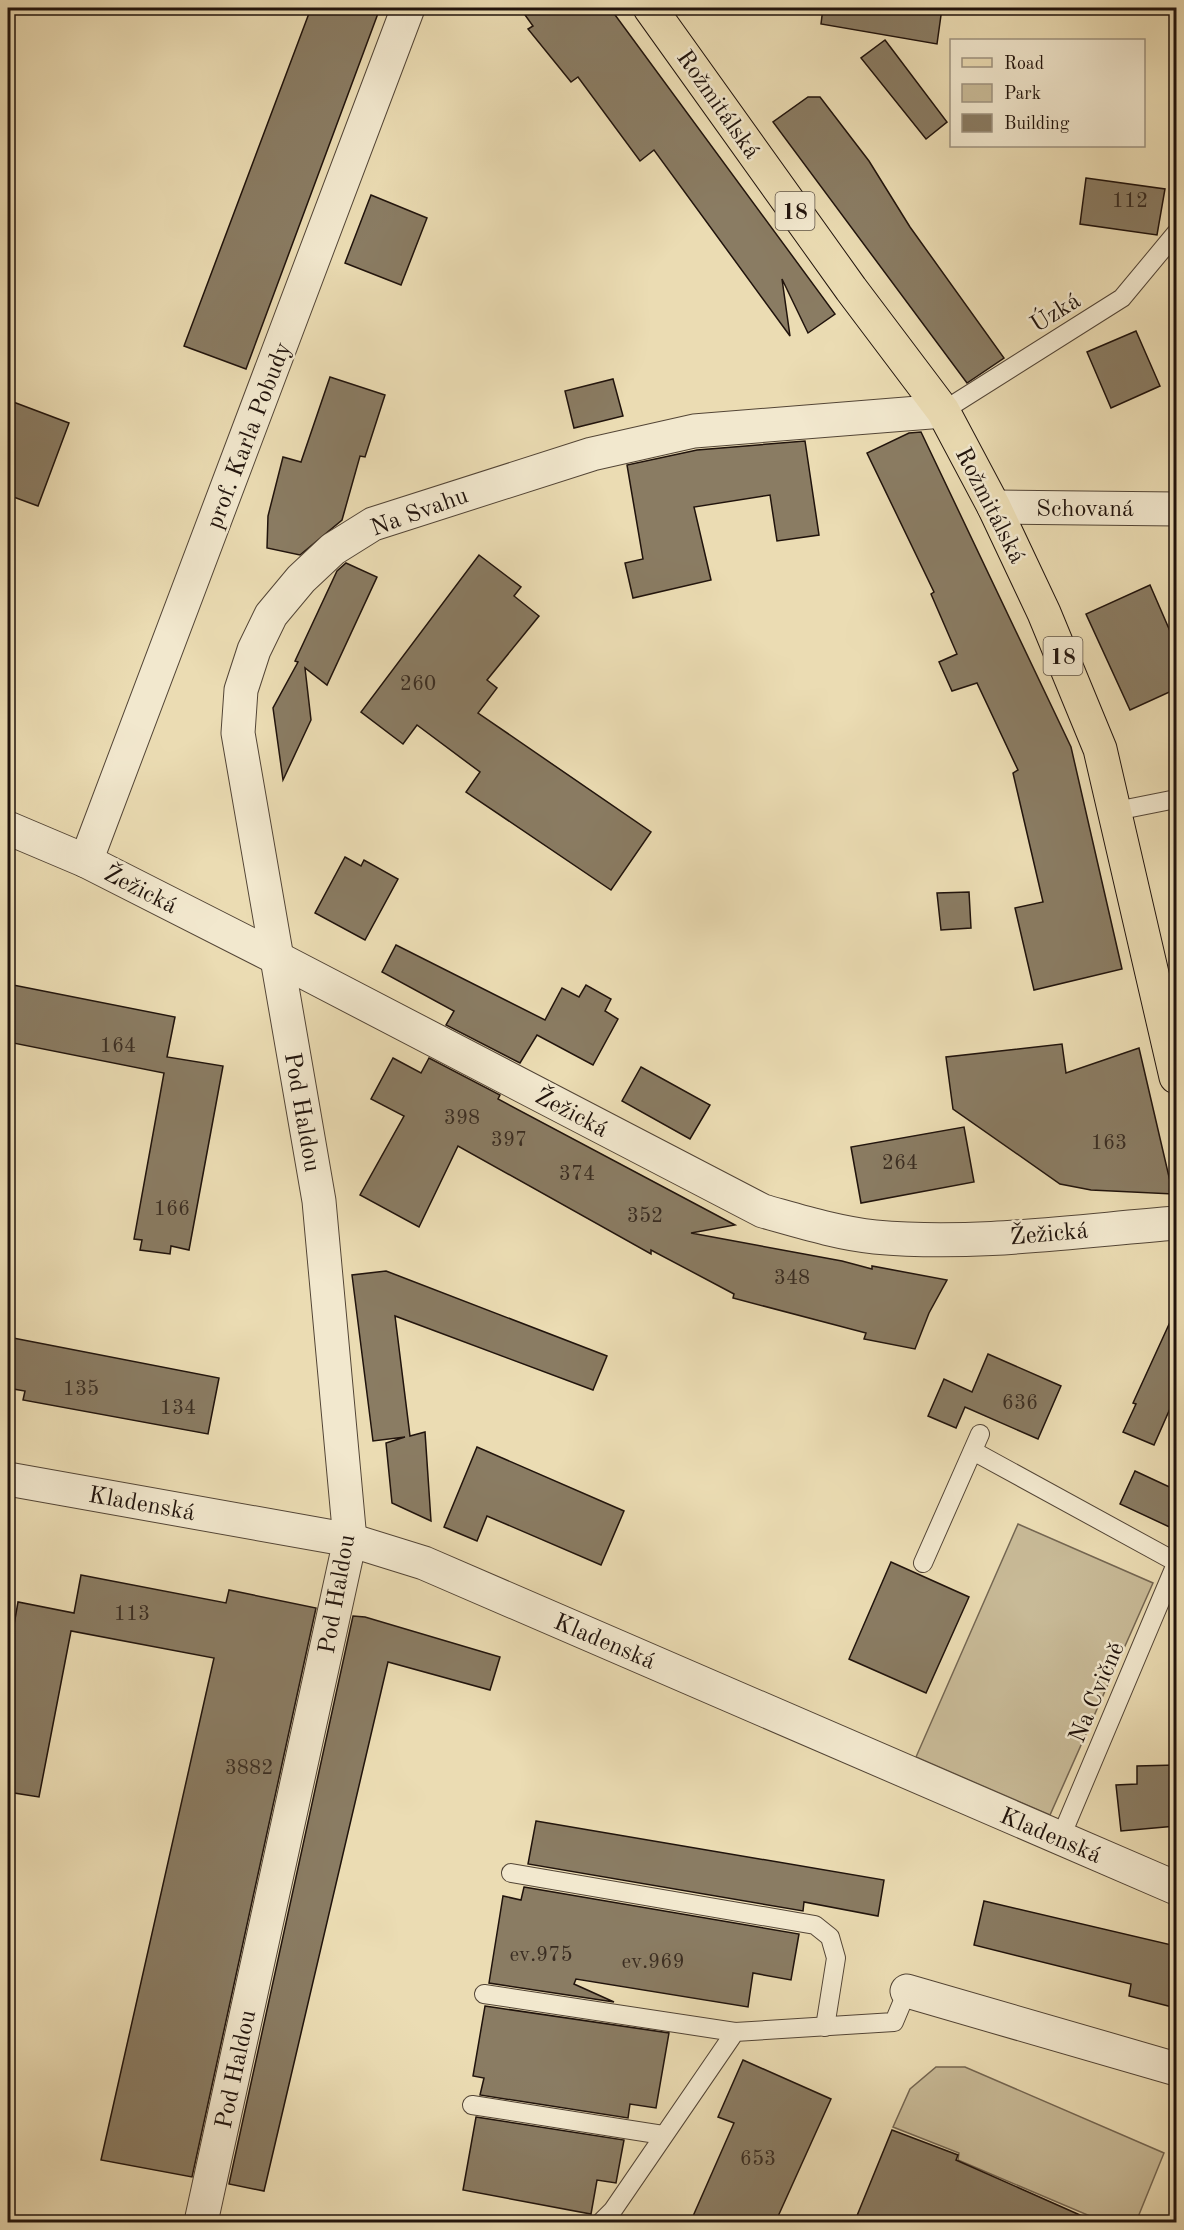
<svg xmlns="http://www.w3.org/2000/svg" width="1184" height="2230" font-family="'Old Standard TT',serif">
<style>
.green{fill:#c8ba97;stroke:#746652;stroke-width:1.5}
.building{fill:#8a7c63;stroke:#20130c;stroke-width:1.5}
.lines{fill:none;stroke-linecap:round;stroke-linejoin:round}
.service-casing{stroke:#534536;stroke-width:20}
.minor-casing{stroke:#534536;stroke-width:35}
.primary-casing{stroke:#20130c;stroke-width:35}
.service{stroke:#f2e8ce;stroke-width:18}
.minor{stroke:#f2e8ce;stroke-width:33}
.primary{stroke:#ebdcb3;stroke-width:33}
.labels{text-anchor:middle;stroke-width:5;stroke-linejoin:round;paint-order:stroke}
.number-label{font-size:21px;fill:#3a2d22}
.shield{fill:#f2e8ce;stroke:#5f5346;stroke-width:1.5}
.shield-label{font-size:22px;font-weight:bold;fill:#20130c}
.street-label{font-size:24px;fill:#20130c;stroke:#f2e8ce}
</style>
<rect width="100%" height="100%" fill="#ebdcb3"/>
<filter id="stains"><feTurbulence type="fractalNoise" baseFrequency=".00333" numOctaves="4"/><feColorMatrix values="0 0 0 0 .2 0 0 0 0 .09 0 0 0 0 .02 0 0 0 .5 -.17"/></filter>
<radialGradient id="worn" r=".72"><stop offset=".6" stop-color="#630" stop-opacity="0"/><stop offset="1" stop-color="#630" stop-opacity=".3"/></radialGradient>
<g class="green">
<path d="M1018,1524L1153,1583L1050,1815L916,1757Z"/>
<path d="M936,2067H965L1164,2153L1136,2222H1104L958,2160L959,2153L893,2127L910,2089Z"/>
</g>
<g class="building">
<path d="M311,8H380L246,369L184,346Z"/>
<path d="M520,8H610L835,314L808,333L782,279L790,336L654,150L640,161L578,77L571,82L528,29L533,26Z"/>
<path d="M823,8H942L937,44L821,24Z"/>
<path d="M885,40L947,122L926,139L861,58Z"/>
<path d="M808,97H820L869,161L910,227L1004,358L967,383L773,122Z"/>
<path d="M1086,178L1165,189L1157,235L1080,224Z"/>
<path d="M371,195L427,218L401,285L345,263Z"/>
<path d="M1136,331L1160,386L1111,408L1087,352Z"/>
<path d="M330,377L385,395L365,457L360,456L342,520L300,555L267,548L268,516L283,457L301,462Z"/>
<path d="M613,379L623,416L574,428L565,391Z"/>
<path d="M8,400L69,423L38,506L8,495Z"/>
<path d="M921,432L1071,747L1122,969L1034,990L1015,908L1043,902L1013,773L1018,770L977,683L952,691L939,662L957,654L931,594L934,592L867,453L909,433Z"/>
<path d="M805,441L819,535L777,541L770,495L694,507L711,580L633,598L625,563L643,559L627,465L697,450Z"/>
<path d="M479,555L521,587L514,596L539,616L487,680L497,688L478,713L651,832L611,890L466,792L480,772L417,725L403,744L361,712Z"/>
<path d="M346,563L377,577L327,685L305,668L311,720L283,780L273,708L298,662L295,661L337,571Z"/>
<path d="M1150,585L1176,645V689L1130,710L1086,614Z"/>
<path d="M345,857L361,866L364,860L398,879L365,940L315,913Z"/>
<path d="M969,892L971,928L941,930L937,893Z"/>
<path d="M396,945L545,1020L562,988L579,997L586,985L611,999L605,1011L618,1019L593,1065L537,1035L520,1063L446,1025L454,1011L382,972Z"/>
<path d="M8,984L175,1017L167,1057L223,1066L189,1250L171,1246L170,1254L140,1250L142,1240L134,1239L164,1073L8,1042Z"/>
<path d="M1062,1044L1066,1073L1139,1048L1173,1194L1091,1190L1060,1184L953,1109L946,1057Z"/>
<path d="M393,1058L421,1073L429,1058L500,1095L498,1099L735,1225L691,1233L842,1261L872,1269V1266L947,1280L929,1313L915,1349L864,1339L866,1333L733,1298L734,1294L651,1250V1254L458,1146L419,1227L360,1195L404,1116L371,1099Z"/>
<path d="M641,1067L710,1105L690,1139L622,1101Z"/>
<path d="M964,1127L974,1182L861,1203L851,1147Z"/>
<path d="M386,1271L607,1356L593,1390L395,1316L410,1436L425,1432L431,1521L392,1503L386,1443L405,1437L373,1441L352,1275Z"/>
<path d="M1176,1309V1395L1154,1445L1123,1432L1136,1404L1133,1403Z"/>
<path d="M8,1337L219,1378L208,1434L23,1400L25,1391L8,1388Z"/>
<path d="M988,1354L1061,1386L1038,1439L965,1407L956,1428L928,1416L944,1379L972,1392Z"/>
<path d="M477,1447L624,1511L601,1565L487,1516L477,1541L444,1527Z"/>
<path d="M1135,1471L1176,1490V1530L1120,1504Z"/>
<path d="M891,1562L969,1597L926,1693L849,1659Z"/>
<path d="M81,1575L226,1603L229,1590L316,1608L192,2177L101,2160L214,1658L71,1631L39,1797L8,1792V1659L18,1602L74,1613Z"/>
<path d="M353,1616L365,1617L500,1657L490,1690L388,1662L264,2191L229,2184Z"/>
<path d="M1176,1765V1826L1121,1831L1116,1785L1137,1784V1766Z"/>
<path d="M536,1821L884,1880L878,1916L804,1902L803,1911L528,1864Z"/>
<path d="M524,1887L799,1934L791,1980L753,1973L748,2007L576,1979L574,1984L614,2002L489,1983L503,1896L521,1900Z"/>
<path d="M984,1901L1176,1946V2008L1129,1996L1131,1984L974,1945Z"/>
<path d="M485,2006L669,2033L656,2108L630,2104L628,2118L480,2095L484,2078L473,2076Z"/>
<path d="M743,2060L831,2099L775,2223H690L734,2123L718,2117Z"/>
<path d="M476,2117L624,2140L616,2183L597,2180L591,2214L463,2190Z"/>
<path d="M892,2130L958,2155L956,2160L1098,2223H854Z"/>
</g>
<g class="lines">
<defs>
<g id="service">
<path d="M943,411L1122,298L1176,233"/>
<path d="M1116,811L1176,799"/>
<path d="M973,1451L1176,1562"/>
<path d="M923,1563L980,1434"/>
<path d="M1060,1839L1176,1564"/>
<path d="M511,1873L815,1925L830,1937L836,1958L825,2027"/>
<path d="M484,1994L735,2032"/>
<path d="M472,2105L663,2135"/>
<path d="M601,2222L613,2210L735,2032L894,2022L907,1991"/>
</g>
<g id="minor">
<path d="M994,507L1176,509"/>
<path d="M8,828L86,861L275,957L763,1211C799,1221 837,1233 875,1237C975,1246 1076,1231 1176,1223"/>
<path d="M86,861L408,8"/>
<path d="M8,1479L350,1540L424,1563L1176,1888"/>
<path d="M907,1991L1176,2069"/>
<path d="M201,2222L350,1540L319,1201L238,733L241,690L254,650L271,615L301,579L333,549L373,524L592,454L694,431L943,411"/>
</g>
<path id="primary" d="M650,8L851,289L943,411L994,507L1044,613L1100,749L1176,1077"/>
</defs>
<use href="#service" class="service-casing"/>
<use href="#minor" class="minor-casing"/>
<use href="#primary" class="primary-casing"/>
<use href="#service" class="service"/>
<use href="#minor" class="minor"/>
<use href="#primary" class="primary"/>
</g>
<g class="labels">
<g class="number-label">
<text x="1130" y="207">112</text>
<text x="418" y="690">260</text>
<text x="118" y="1052">164</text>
<text x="462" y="1124">398</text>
<text x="509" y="1146">397</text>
<text x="1109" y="1149">163</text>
<text x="900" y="1169">264</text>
<text x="577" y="1180">374</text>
<text x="172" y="1215">166</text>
<text x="645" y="1222">352</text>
<text x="792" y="1284">348</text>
<text x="81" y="1395">135</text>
<text x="1020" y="1409">636</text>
<text x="178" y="1414">134</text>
<text x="132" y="1620">113</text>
<text x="249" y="1774">3882</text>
<text x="541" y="1961">ev.975</text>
<text x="653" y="1968">ev.969</text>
<text x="758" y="2165">653</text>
</g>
<g class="shield">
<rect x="775.5" y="192" width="39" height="38" rx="4.5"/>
<rect x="1043.5" y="637" width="39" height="38" rx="4.5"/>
</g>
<g class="shield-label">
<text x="795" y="219">18</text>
<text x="1063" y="664">18</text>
</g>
<g class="street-label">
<text transform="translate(719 104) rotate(55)" y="8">Rožmitálská</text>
<text transform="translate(1055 312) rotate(-32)" y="8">Úzká</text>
<text transform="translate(248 435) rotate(-69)" y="8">prof. Karla Pobudy</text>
<text transform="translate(991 505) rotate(63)" y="8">Rožmitálská</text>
<text x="1085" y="516">Schovaná</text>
<text transform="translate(419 511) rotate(-20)" y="8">Na Svahu</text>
<text transform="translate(141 889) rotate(27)" y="8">Žežická</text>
<text transform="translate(303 1112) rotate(80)" y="8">Pod Haldou</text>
<text transform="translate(572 1112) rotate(28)" y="8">Žežická</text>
<text transform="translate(1049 1233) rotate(-5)" y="8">Žežická</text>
<text transform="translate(142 1503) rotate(10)" y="8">Kladenská</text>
<text transform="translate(336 1594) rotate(-80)" y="8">Pod Haldou</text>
<text transform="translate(605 1641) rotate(23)" y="8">Kladenská</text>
<text transform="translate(1096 1692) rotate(-67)" y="8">Na Cvičně</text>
<text transform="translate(1051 1835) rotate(23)" y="8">Kladenská</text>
<text transform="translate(235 2069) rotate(-78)" y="8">Pod Haldou</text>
</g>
</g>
<rect width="1184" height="2230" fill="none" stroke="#ebdcb3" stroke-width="30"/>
<rect x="9" y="9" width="1166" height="2212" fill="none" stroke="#20130c" stroke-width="3"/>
<rect x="15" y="15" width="1154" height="2200" fill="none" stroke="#20130c" stroke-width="1.5"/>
<rect x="950" y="39" width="195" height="108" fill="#f2e8ce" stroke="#9e9380" stroke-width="1.5"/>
<rect x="962" y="58" width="30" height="9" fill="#ebdcb3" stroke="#9e9380" stroke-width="1.5"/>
<text x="1004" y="69" font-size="18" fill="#20130c">Road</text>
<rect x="962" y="84" width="30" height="18" fill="#c8ba97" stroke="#9e9380" stroke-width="1.5"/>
<text x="1004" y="99" font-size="18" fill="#20130c">Park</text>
<rect x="962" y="114" width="30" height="18" fill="#8a7c63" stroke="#9e9380" stroke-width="1.5"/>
<text x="1004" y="129" font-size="18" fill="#20130c">Building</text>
<rect width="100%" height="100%" filter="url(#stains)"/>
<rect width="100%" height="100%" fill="url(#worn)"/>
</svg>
